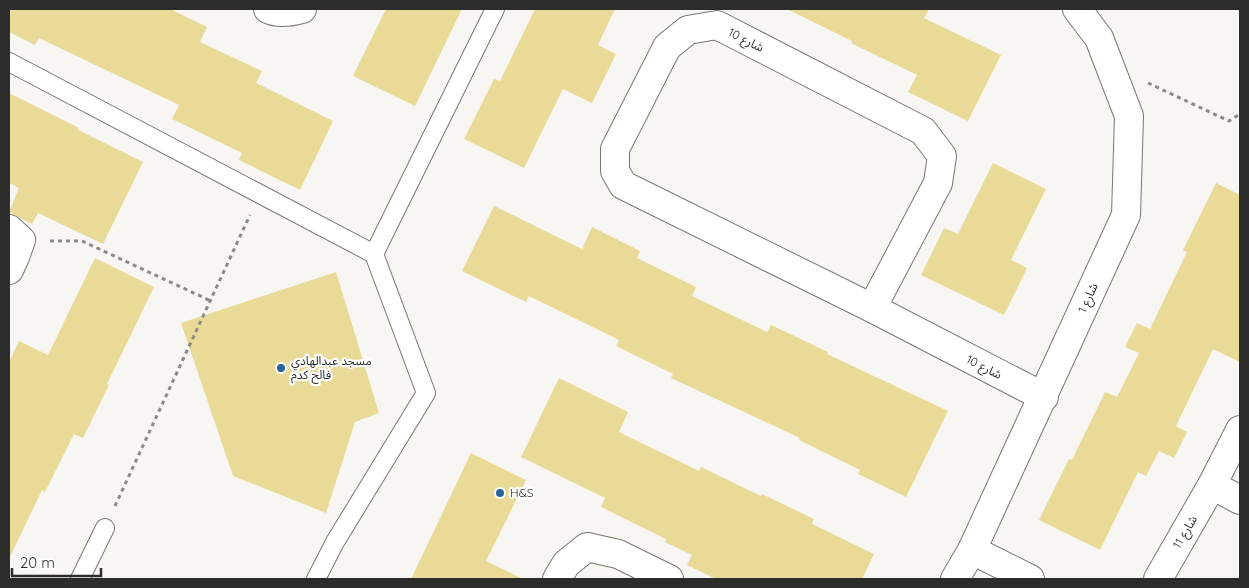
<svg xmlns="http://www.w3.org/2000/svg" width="1249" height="588" font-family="Quicksand,'Noto Sans Arabic',sans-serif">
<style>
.building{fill:#e9db97}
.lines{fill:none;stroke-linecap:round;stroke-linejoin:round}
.lane-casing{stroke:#777773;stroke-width:20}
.street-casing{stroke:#777773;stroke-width:30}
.secondary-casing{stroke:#777773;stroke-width:30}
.path{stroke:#8b8a87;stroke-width:3;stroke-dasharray:4 4;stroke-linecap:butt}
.lane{stroke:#fff;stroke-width:18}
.street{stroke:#fff;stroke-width:28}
.secondary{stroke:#fff;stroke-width:28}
.poi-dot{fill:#236399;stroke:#fff;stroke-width:2}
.labels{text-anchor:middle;stroke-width:4.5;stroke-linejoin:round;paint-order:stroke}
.street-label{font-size:12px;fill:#2c2c2a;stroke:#fff}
.poi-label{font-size:12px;fill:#2c2c2a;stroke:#fff;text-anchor:start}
</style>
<rect width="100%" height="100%" fill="#f7f6f2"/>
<g class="building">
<path d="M9,9H170L207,27L200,42L262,71L256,83L333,121L300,190L239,160L242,153L172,119L179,105L39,38L35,45L9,32Z"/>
<path d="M386,9H462L415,106L353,76Z"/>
<path d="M535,9H615L598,45L616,54L592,103L563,89L524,168L464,139L494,79L500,81Z"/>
<path d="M787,9H929L924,18L1001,55L968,121L908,92L917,75L851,43L852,41Z"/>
<path d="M9,93L79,128L78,130L143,162L103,244L38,213L32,224L9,212L19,188L9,183Z"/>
<path d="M993,163L1046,189L1011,260L1027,268L1004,315L921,275L944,228L958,234Z"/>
<path d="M1216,183L1240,195V362L1213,349L1176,426L1187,432L1174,458L1159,451L1146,476L1138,472L1100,550L1039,520L1069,459L1072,460L1105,392L1117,397L1139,353L1125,347L1137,323L1150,329L1187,252L1183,250Z"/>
<path d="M494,206L582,249L592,227L640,251L637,258L696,287L692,296L767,332L771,325L828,352L827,354L948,411L906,497L858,474L860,470L799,440L800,438L671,378L673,374L616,346L619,340L529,296L526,302L462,271Z"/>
<path d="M95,258L154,287L107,384L109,385L83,438L74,434L45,492L42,490L9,559V362L19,341L48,355Z"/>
<path d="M336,272L379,413L355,422L326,513L233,476L181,323Z"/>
<path d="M559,378L628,412L619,432L699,471L701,467L761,496L762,494L814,519L812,524L874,554L862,579H716L687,565L692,555L665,542L666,539L601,507L605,498L521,457Z"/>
<path d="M471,453L526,480L486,561L523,579H411Z"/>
</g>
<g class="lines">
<defs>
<g id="lane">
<path d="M9,62L374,254L426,393L335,542L316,579"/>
<path d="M374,254L495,9"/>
<path d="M80,579L105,528"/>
</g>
<g id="street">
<path d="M268,9C278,14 291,12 302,9"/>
<path d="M9,229L21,240L15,257L9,270"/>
<path d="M872,308L938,183L942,156L923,131L717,25L688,30L667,47L615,149V171L623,185L872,308L1044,397"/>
<path d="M1212,485L1240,500"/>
<path d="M972,550L1030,579"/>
<path d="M557,579L566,564L587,547L618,554L669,579"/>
<path d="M1158,579L1212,485L1240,430"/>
</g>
<path id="secondary" d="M955,579L972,550L1126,215L1129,116L1099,38L1077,9"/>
</defs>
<use href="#lane" class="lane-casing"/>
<use href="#street" class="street-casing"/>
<use href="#secondary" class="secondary-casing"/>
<g class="path">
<path d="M1148,83L1229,121L1240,114"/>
<path d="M50,241H82L211,301"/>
<path d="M115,506L250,215"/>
</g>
<use href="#lane" class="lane"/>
<use href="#street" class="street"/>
<use href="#secondary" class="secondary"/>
</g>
<g class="poi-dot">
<circle cx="281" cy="368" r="5"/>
<circle cx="500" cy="493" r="5"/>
</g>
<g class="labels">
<g class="street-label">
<text transform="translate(746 40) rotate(27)" y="4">شارع 10</text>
<text transform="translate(1088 298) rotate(-66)" y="4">شارع 1</text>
<text transform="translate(984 367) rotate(27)" y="4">شارع 10</text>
<text transform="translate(1185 532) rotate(-60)" y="4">شارع 11</text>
</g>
<g class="poi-label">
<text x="291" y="365">مسجد عبدالهادي<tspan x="291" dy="14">فالح كدم</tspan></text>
<text x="510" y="497">H&amp;S</text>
</g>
</g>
<rect width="1249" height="588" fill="none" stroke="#2c2c2a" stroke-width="20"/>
<path d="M12 568v8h89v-8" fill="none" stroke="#2c2c2a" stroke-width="2.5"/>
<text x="20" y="568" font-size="15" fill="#2c2c2a" stroke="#ffffff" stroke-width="4" paint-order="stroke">20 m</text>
</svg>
